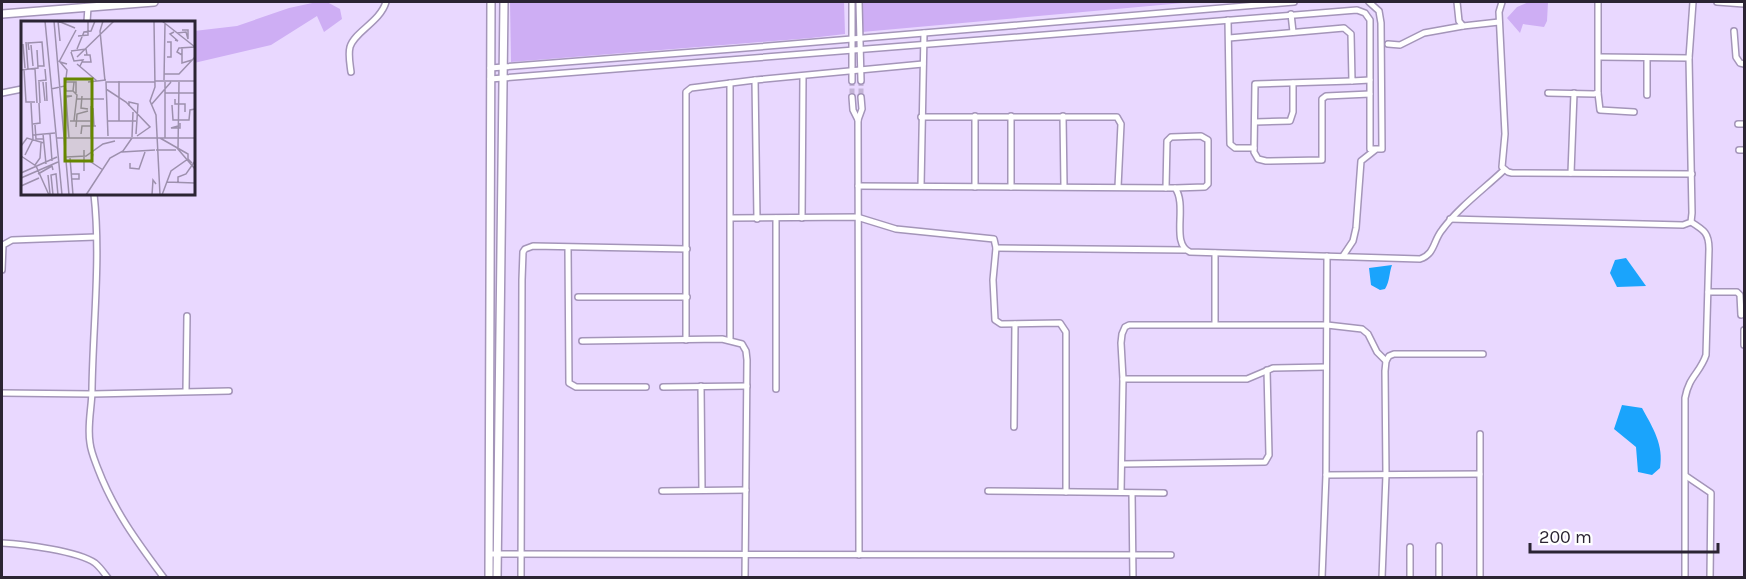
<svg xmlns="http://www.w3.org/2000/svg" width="1746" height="579" font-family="Karla,sans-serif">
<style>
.green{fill:#ceaef4}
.water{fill:#1aa4fc}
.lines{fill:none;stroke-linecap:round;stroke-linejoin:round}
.minor-tunnel{stroke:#c3b4d6;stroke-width:5;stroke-dasharray:5 2.5;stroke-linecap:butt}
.minor-casing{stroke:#a495b9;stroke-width:8}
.tertiary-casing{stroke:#a495b9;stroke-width:10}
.minor{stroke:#fff;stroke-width:5}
.tertiary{stroke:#fff;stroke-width:7}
.inset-road{fill:none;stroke:#9d90ad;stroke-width:1.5}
.view{fill:#668600;fill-opacity:0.15;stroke:#668600;stroke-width:3}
.inset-edge{fill:none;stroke:#2b2433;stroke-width:3}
</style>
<rect width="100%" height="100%" fill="#e9d8ff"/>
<g class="green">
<path d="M317,2H327L340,9L342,19L324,32L317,16L271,45L194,63V31L237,26L289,8Z"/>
<path d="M510,2H844L845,34L811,38L511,62Z"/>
<path d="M862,2H1194L862,32Z"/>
<path d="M1529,2H1548L1547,21L1544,27L1523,24L1520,33L1507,18L1517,7Z"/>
</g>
<g class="water">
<path d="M1626,258L1646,286L1617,287L1610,273L1615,260Z"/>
<path d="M1392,265C1389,273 1390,281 1385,289L1380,290L1371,285L1369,268Z"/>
<path d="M1622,405L1642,408C1653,428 1664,445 1660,468L1652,475L1638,472L1636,447L1614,429Z"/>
</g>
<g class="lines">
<g class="minor-tunnel">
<path d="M852,81V97"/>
<path d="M861,81V97"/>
</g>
<defs>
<g id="minor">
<path d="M852,2V81"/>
<path d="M859,2L861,81"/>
<path d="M1457,2L1459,21L1463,26L1499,22"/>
<path d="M1502,2L1499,12L1505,134L1502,167L1508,172L1512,173L1692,174"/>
<path d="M1717,2L1744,4"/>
<path d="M1291,14L1293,32"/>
<path d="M1228,20L1230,144L1235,148H1254"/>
<path d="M87,22L88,7"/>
<path d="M1734,31L1736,57L1740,63L1744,64"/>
<path d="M1229,38L1344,28L1351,34L1352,81L1370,80"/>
<path d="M1388,44L1400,45L1424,33L1463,26"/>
<path d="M1599,57L1689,58"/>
<path d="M1647,59V95"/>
<path d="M490,68L733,49L1294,2"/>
<path d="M351,72C350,64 348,55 350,47C354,32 380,22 386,2"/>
<path d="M490,79L1357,10L1365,13L1370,20V149H1382L1381,23L1379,11L1369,2"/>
<path d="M755,80L757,219"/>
<path d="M1352,81L1255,84L1254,152L1258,159L1266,161L1322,160V99L1326,96L1370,94"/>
<path d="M730,83V340"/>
<path d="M2,93L22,89"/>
<path d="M1548,93L1594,94L1598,93V2"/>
<path d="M1598,93L1600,110L1634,112"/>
<path d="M852,97L853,110L858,120"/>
<path d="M975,116V187"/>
<path d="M1063,116L1064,186"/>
<path d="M921,117H1117L1121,124L1118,187"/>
<path d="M1255,122L1290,121L1293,112V83"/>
<path d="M1738,124H1744"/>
<path d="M1739,150H1744"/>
<path d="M1571,173L1574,93"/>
<path d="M858,186L1175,188C1188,205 1170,244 1190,252L1420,259C1435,254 1433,241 1442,230C1459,207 1484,189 1504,170"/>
<path d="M921,186L924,33"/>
<path d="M1011,187V116"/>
<path d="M1166,188L1167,141L1171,137L1201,136L1208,140V184L1205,187L1175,188"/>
<path d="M94,194C101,258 93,324 92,389C92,407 87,425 90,443C91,452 95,461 98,469C114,511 138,543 164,578"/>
<path d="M731,218L857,217L896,229L994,239L996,248L993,280L995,320L1001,324L1060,323L1066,332V492"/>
<path d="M802,218L803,76"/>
<path d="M1450,219L1683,225L1691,222L1692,213L1689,58L1693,2"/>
<path d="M568,248L569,383L576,387H646"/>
<path d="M996,248L1185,250"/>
<path d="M1343,256L1353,241L1356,228L1361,161L1375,150"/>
<path d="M2,270L3,245L12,240L96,237"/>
<path d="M1708,292H1737L1740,295L1741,315"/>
<path d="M578,297H687"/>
<path d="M1215,324V253"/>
<path d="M1744,330V345"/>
<path d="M686,340V92L691,88L755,80L923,64"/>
<path d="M582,341L722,339L742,344L746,351L747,360L745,578"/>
<path d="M1123,379H1247L1273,368L1326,367"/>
<path d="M701,386L702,490"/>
<path d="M663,387L747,386"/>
<path d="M776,389V218"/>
<path d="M186,391L187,316"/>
<path d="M2,393L92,394L229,391"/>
<path d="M1014,427L1015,324"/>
<path d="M1480,434V578"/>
<path d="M1122,464L1265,462L1269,455L1267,370"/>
<path d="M1326,475L1480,474"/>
<path d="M1686,476L1711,493L1710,578"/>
<path d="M662,491L746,490"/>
<path d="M988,491L1164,493"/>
<path d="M1121,492L1123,379L1121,343L1122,334L1125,327L1129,325H1327L1362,329L1368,334L1377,352L1386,361"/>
<path d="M1132,493L1133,578"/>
<path d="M2,543C23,544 78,551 95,563C100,567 104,573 108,578"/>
<path d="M1439,546V578"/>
<path d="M489,554L1171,555"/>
<path d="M859,555L858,120L862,109L861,97"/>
<path d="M521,578L522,280L523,252L525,249L533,246L687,249"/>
<path d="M1322,578L1326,475L1327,256"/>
<path d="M1382,578L1386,475L1385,371L1386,361L1389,356L1394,354H1483"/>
<path d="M1410,578V547"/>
<path d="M1685,578V398C1689,376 1700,373 1706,355L1709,249C1709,233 1704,230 1691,222"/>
</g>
<g id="tertiary">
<path d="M2,14L154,2"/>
<path d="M489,578L491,2"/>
<path d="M497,578L504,2"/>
</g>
</defs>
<use href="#minor" class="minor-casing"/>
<use href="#tertiary" class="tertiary-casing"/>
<use href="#minor" class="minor"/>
<use href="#tertiary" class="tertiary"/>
</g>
<g transform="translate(21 21)">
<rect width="174" height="174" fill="#e9d8ff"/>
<path class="inset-road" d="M24,0L41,174M33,0L43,116M82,0L79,10L84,60M133,0L134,66L129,80L135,94L139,174M141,0L174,26M153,11L149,13L157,20L154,19M156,12L165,11L167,18V9H161M57,15L67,14V0M39,20L37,0L54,7M5,21L7,48M2,23L4,47M10,24L12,45M161,26V42L171,39M56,28L63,11L70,10L74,0M8,29L7,22L21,21L23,45H17M50,30L65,28L66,34M50,31L53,40L62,39L59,45M161,34L156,31L158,27L174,26M56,36L93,0M146,36H150V21H146M38,41L55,9M61,41H70L69,34H63M56,43L76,60M3,48L5,81H14M14,48L16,82M0,49L17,47L16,29M143,53H158L174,36M143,59L144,2M17,60L25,59L24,48M134,60H174M18,61L19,82M22,61L24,80M25,61L26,80M44,61H55V72M67,61L85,59M144,61V117M44,65L45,70H52L53,61M30,68L44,65L46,49L39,41L46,43M85,68L105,81L129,106L116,115M52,70L56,74L53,100M144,72H174M61,75L60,87L67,88M56,78H83M154,78V83H164V91M130,84L150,61M151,84L152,99H168L169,89L174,88M108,85V81L117,83L115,113M72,87L73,105M49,100H70M87,100H115M98,100V60M12,103L19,102L18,82M14,104L15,118H23M157,105L150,107H159V102M55,106L56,93L67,90M22,113L25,143M29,113L31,140M60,113L61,105H75M12,114L34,112M87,115L85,61H134M70,116V85M111,116L112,91M35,117H174M43,117L48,174M48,117L44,77L45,75H51L45,76L48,117M139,117L167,133V138M0,125L6,117L23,122M156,127L174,148M157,128L158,61M63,129V150M135,129H155M101,131L134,129M72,133L70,141L82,149M4,134L12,118L10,82M0,135L15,145L28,174M45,136L65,135L82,123L94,120M49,137L52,174M109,142V147L118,148L124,131M14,144L19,137L20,122M0,152L36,136M17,153L31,145L32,149M50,153H58V158H51M27,154L29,173M0,157L37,141M146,161L174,162M157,162V156L165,153L174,140M0,165L18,157M32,174L30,154L35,153L37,174M65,174L89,137L102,130L111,117M131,174L132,159L135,163M141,174L150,150L167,138L171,142"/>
<path class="view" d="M44,58H71V140H44Z"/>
<rect width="174" height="174" class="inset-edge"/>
</g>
<rect width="1746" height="579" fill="none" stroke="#2b2433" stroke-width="6"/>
<path d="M1530 543v9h188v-9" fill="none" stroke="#2b2433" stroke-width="3"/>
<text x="1539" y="543" font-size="18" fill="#2b2433" stroke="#ffffff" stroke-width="4.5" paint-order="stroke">200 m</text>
</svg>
